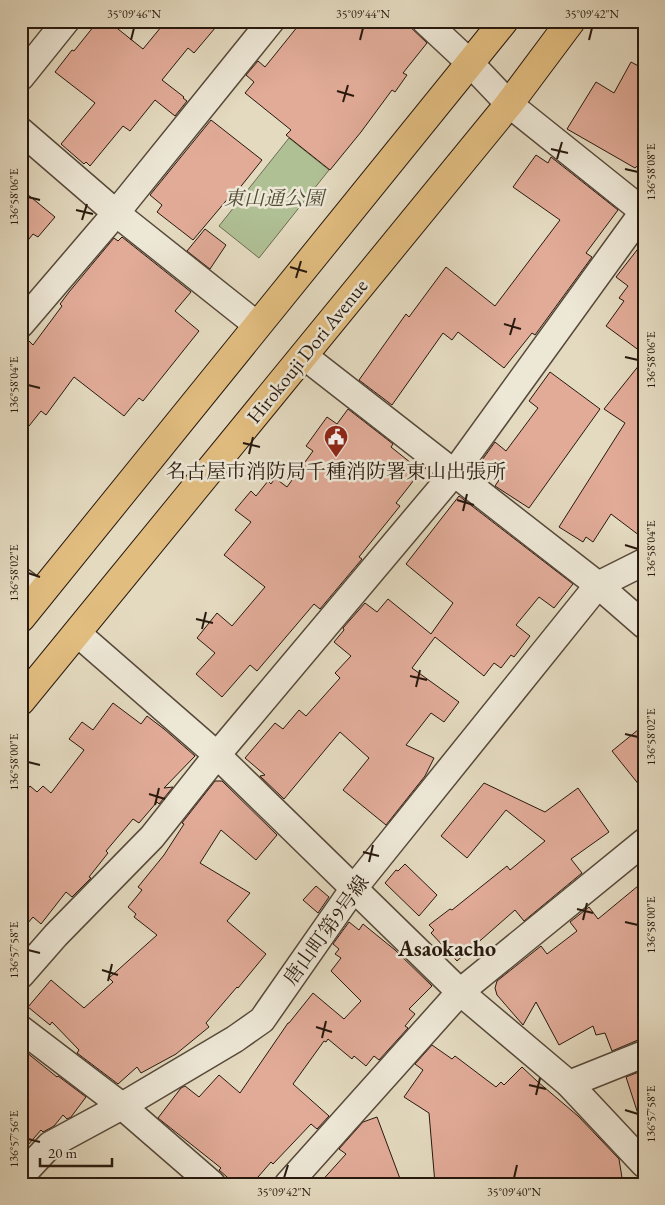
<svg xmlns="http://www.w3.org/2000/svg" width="665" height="1205" font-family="'EB Garamond','Noto Serif JP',serif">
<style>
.green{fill:#b0c095;stroke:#6c6c52}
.building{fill:#e1ab98;stroke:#28190e}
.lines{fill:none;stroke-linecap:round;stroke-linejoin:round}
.minor-casing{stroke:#57493a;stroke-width:29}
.primary-casing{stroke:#28190e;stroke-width:30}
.minor{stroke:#ede7d6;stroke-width:26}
.primary{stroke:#e2bd80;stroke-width:28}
.ticks{fill:none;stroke:#28190e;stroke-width:2}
.labels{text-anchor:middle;stroke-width:5;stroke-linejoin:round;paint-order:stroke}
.park-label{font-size:20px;font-style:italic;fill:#514b36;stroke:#ede7d6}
.street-label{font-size:20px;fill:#28190e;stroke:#ede7d6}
.poi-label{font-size:20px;fill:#28190e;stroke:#ede7d6}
.quarter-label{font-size:22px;font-weight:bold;fill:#28190e;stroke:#ede7d6}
.neatline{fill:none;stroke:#28190e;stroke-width:2}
.ticks-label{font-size:12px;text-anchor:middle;fill:#28190e}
</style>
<rect width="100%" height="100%" fill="#e4dac0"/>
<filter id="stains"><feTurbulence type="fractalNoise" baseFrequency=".004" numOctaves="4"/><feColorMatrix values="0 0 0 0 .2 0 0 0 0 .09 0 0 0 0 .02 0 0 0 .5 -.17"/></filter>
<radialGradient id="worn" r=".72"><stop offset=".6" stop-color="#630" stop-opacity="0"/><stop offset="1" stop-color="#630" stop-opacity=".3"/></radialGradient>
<path class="green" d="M289,138L329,170L259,258L219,226Z"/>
<g class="building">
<path d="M98,21H108L143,49L166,21H221L194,53L188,48L162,80L184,97L183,98L187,101L175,116L155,100L130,131L123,126L90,166L86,162L84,164L61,144L95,103L55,72L72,50L74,51Z"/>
<path d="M302,21H392L402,29L406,23L427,43L403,73L407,75L395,92L392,90L361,132L330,170L286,135L291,130L245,93L254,82L246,75L258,61L265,67Z"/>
<path d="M631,62L644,69V160L635,168L567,129L596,82L614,93Z"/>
<path d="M211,120L262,160L238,190L236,189L193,240L157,212L162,205L150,195Z"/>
<path d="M536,155L548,163L551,157L618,210L586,253L592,257L535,335L532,333L504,368L458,332L452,340L443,333L392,405L359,380L406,314L409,317L446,267L495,306L560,220L513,187Z"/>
<path d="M21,189L55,217L38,237L33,234L21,249Z"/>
<path d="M205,229L226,245L210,269L187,251Z"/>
<path d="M122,237L191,292L175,311L199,331L143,401L139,398L124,416L74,377L46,415L41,411L21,436V339L26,338L33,345L62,306L60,304L69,292L114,238L118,241Z"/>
<path d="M644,241V354L606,326L624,301L619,298L628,286L616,277Z"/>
<path d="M644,359V539L611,514L593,542L586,537L583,542L559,527L625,423L604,409Z"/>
<path d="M550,372L600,409L529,508L495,486L501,477L480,463L495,442L506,451L538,408L529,401Z"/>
<path d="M348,409L393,444L391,447L421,471L396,503L400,506L359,557L362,559L320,609L314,604L257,671L250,665L222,697L196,674L215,653L197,638L217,613L232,626L265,587L224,555L251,522L235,510L251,491L256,496L268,481L271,484L275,478L287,487L313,451L306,446L327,417L337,424Z"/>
<path d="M459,496L573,584L554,608L539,597L516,625L530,636L514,657L511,655L501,668L494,663L484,676L435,637L412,668L459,702L444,722L431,713L406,745L434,758L425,776L386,825L343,790L369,758L340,732L284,799L260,776L265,775L245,758L275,723L283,729L299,710L306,716L340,678L335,673L351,656L334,642L344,630L343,628L365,603L377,612L388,599L431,634L453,603L406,564Z"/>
<path d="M113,703L141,724L147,716L164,729L195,756L164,788L173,787L159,804L157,802L139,823L133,819L106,851L108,853L89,877L91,878L72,897L66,892L41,924L33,917L21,931V797L30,786L37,792L43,786L51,793L84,750L69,739L82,722L93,730Z"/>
<path d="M644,725V791L612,751Z"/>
<path d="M215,781H222L277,835L256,860L221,830L200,863L250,893L227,921L266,954L238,988L237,987L206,1023L209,1027L176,1054L141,1073L137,1067L118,1084L77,1053L79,1050L52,1022L50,1025L28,1007L51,980L84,1008L113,982L109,978L157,935L134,917L136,914L128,907L142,890L138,887L164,855L184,824L182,823Z"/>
<path d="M484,783L545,812L578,788L609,832L571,859L582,873L524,921L515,910L457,961L431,933L434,930L429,925L450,909L452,910L507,866L510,870L545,841L506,810L467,858L441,836Z"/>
<path d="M405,864L437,895L419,916L385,883L396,870L398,871Z"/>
<path d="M644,881V1039L638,1040L612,1051L605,1033L596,1035L593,1026L559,1045L536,1002L523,1025L497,995L495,988L497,981L541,946L547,954L577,931L570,922L589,907L598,919Z"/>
<path d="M316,886L329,897L318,913L303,900Z"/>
<path d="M349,922L359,930L363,924L395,950L432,986L409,1009L415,1014L405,1026L408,1028L379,1060L374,1056L366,1066L354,1056L352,1059L328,1039L326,1042L324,1041L293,1084L329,1116L317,1129L311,1124L273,1164L271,1162L252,1184H235L219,1170L221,1168L158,1118L181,1088L185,1086L199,1097L219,1075L240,1093L288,1023H289L313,993L344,1019L361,1001L331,971L341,958L335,954L339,949L333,944Z"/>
<path d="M432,1045L452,1059L455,1056L496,1087L501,1082L504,1085L522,1067L538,1082L578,1116L619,1159L623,1184H435L429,1113L404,1097L423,1070L415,1064Z"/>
<path d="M21,1048L57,1077L58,1076L86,1097L71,1117L67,1119L63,1115L54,1126L43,1132L41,1130L21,1153Z"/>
<path d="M644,1070V1120H640L626,1077Z"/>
<path d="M377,1117L402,1184H319L346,1154L339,1149L363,1122Z"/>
</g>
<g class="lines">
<defs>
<g id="minor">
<path d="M425,21L470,63L509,104L644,212"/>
<path d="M21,77L66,21"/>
<path d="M21,131L116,213L257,325"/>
<path d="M21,324L116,213L271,21"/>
<path d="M304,356L598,585L644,625"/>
<path d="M21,581L40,595"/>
<path d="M77,633L217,755L460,992L569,1084L644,1164"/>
<path d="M21,975L56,935L152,837L217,755L454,473L643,212"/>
<path d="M21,1029L122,1106L212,1184"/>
<path d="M569,1084L644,1054"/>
<path d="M21,1178L23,1174L50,1145L122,1106L235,1039L262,1020L354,888L598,585L644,562"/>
<path d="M288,1184L460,992L644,842"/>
</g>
<g id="primary">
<path d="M21,618L504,21"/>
<path d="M21,701L509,104L571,21"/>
</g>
</defs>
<use href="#minor" class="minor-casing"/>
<use href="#primary" class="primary-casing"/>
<use href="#minor" class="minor"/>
<use href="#primary" class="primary"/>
</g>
<path class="ticks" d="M131,40L134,28M360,40L363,28M589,40L592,28M337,91L354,96M343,102L348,85M551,149L568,153M557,159L562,142M625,169L638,172M28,197L40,200M76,210L93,214M82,220L87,204M290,267L307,272M296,278L301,261M504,324L521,329M510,335L515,318M625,357L638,360M28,385L40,388M243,443L260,447M249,454L253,437M457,500L474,505M463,511L467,494M625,545L638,549M28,573L40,577M196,619L213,623M202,629L206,612M410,676L427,680M416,687L420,670M625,734L638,737M28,762L40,765M149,794L165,799M155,805L159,788M363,852L379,856M369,862L373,845M577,909L593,913M583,920L587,903M625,922L638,925M28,950L40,953M102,970L118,975M108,981L112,964M316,1027L332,1032M322,1038L326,1021M529,1085L546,1089M536,1095L540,1078M625,1110L638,1114M28,1139L40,1142M284,1178L288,1165M514,1178L517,1165"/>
<defs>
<symbol id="civic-pin" viewBox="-11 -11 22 30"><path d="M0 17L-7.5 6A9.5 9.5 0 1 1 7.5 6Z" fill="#8f2418" stroke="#ede7d6"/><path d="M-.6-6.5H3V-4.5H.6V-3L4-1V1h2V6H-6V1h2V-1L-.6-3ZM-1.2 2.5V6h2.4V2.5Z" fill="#fff"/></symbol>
</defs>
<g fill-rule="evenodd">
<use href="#civic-pin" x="322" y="423" width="28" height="38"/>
</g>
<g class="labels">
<g class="park-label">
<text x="274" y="205">東山通公園</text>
</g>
<g class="street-label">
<text transform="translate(307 351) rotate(-51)" y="7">Hirokouji Dori Avenue</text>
<text transform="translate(326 930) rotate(-54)" y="7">唐山町第9号線</text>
</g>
<g class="poi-label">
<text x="336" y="478">名古屋市消防局千種消防署東山出張所</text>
</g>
<g class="quarter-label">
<text x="447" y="956">Asaokacho</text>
</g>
</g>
<rect width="665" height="1205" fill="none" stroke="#e4dac0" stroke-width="55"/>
<path d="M40 1158v8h72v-8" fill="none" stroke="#28190e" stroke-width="2.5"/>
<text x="48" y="1158" font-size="15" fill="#28190e" stroke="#ede7d6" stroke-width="4" paint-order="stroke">20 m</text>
<rect x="28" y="28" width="610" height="1150" class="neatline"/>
<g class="ticks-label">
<text x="134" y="18">35°09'46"N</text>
<text x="363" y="18">35°09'44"N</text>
<text x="592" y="18">35°09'42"N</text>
<text transform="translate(651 172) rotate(-90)" y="4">136°58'08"E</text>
<text transform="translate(14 197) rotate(-90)" y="4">136°58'06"E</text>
<text transform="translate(651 360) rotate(-90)" y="4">136°58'06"E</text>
<text transform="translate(14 385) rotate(-90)" y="4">136°58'04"E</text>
<text transform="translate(651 549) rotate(-90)" y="4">136°58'04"E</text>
<text transform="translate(14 573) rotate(-90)" y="4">136°58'02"E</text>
<text transform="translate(651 737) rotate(-90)" y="4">136°58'02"E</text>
<text transform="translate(14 762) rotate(-90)" y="4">136°58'00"E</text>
<text transform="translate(651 925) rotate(-90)" y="4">136°58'00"E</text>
<text transform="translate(14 950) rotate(-90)" y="4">136°57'58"E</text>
<text transform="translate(651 1114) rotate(-90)" y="4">136°57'58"E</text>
<text transform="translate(14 1139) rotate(-90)" y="4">136°57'56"E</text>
<text x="284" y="1196">35°09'42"N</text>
<text x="514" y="1196">35°09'40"N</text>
</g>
<rect width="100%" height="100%" filter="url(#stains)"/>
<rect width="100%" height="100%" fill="url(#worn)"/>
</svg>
